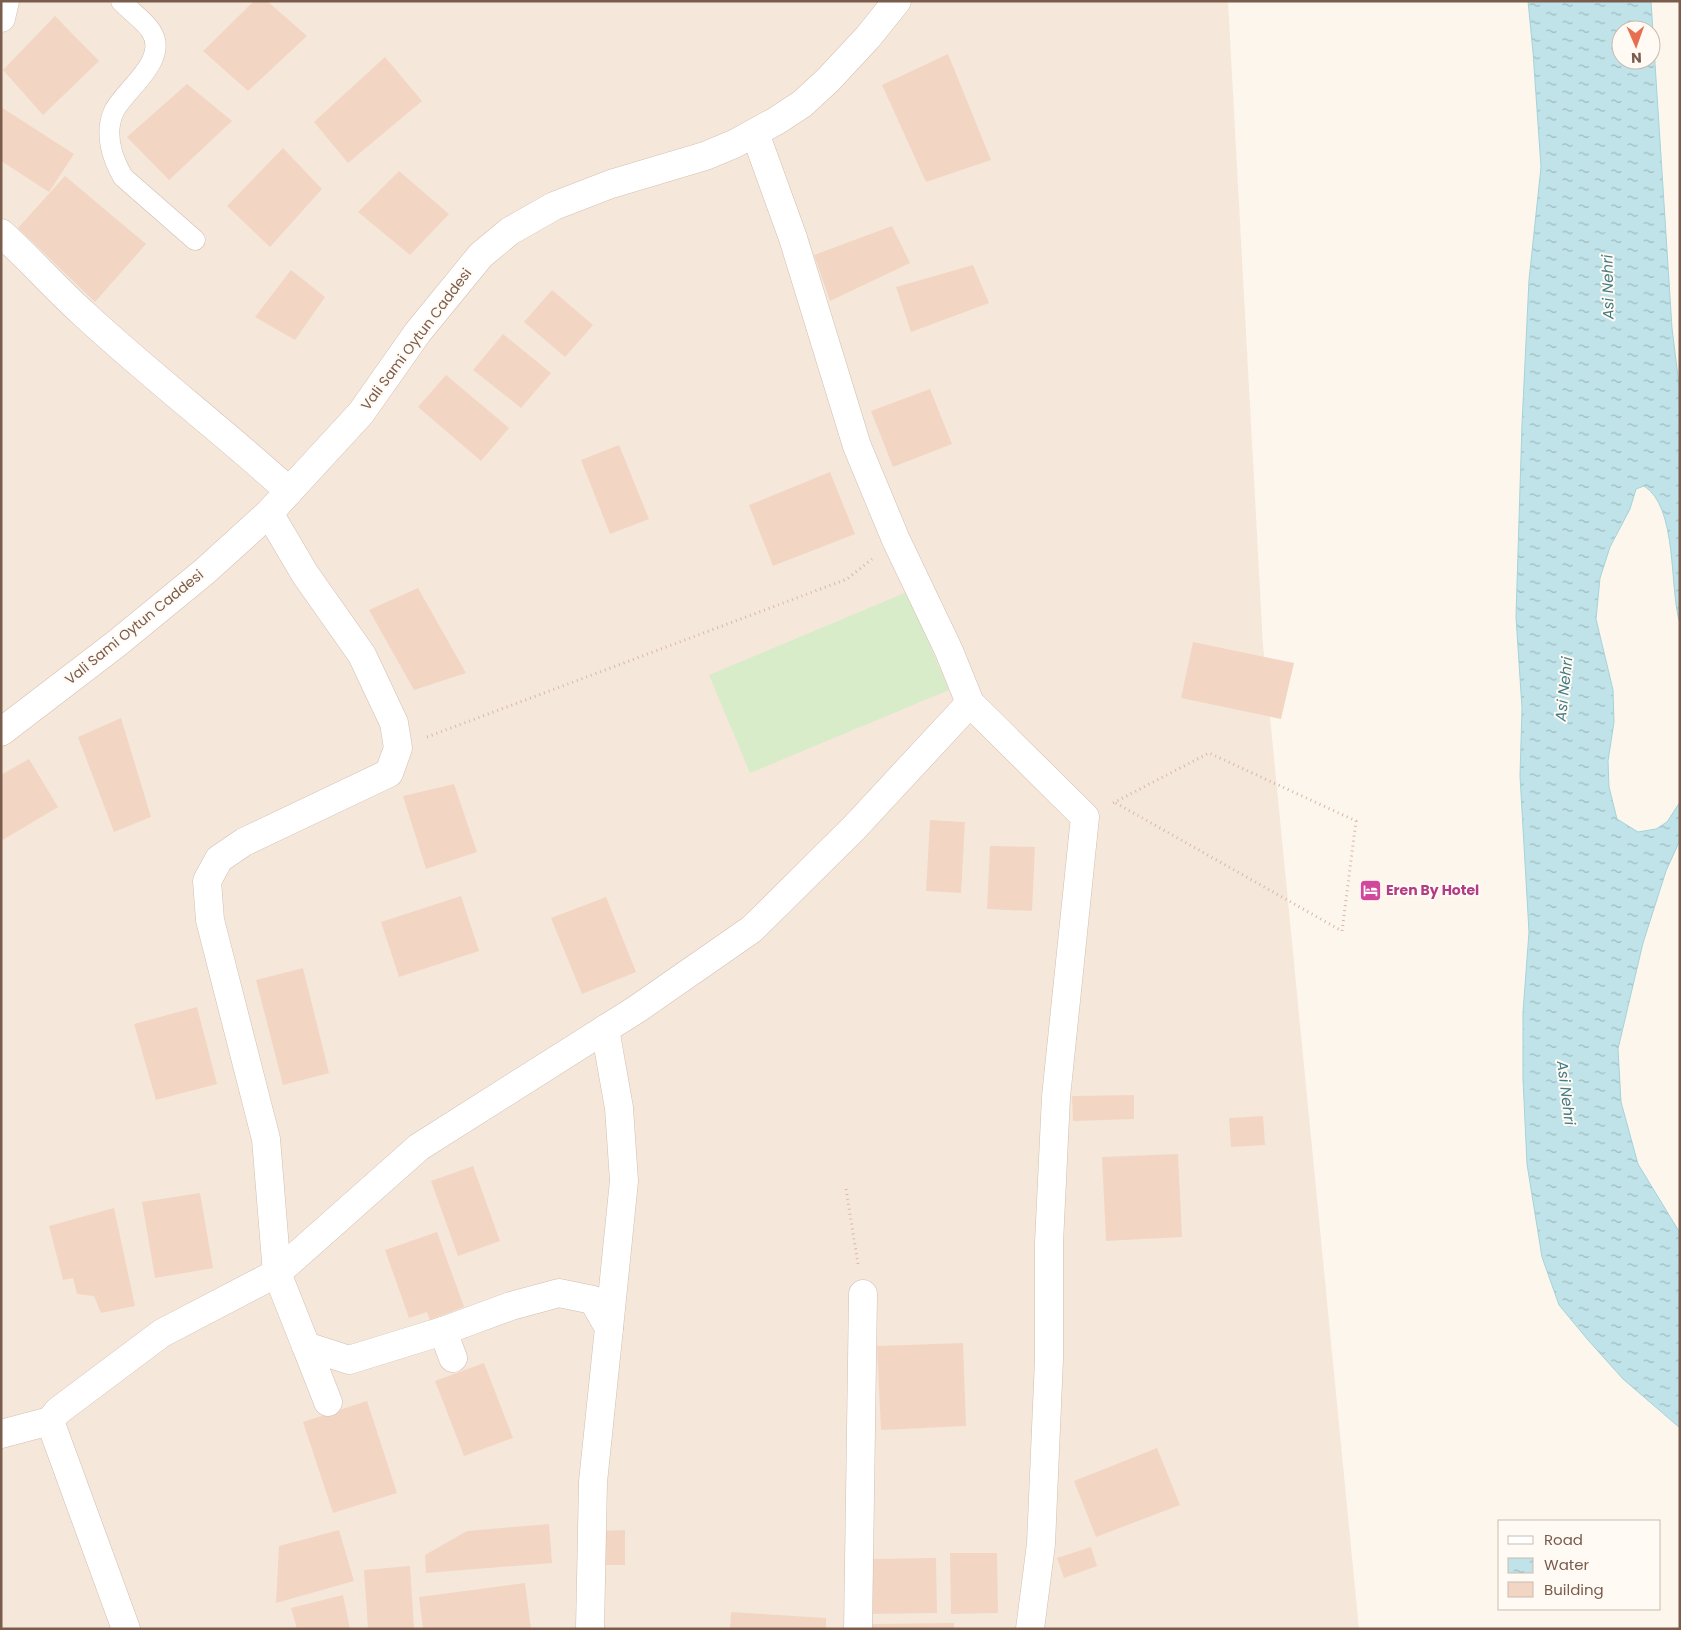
<svg xmlns="http://www.w3.org/2000/svg" width="1681" height="1630" font-family="Poppins,sans-serif">
<style>
.residential{fill:#f5e8da}
.garden{fill:#d8ecc9}
.water{fill:url(#water-ripples);stroke:#a5d3da;fill-rule:evenodd}
.building{fill:#f3d5c3}
.lines{fill:none;stroke-linecap:round;stroke-linejoin:round}
.lane-casing{stroke:#d1beb0;stroke-width:21}
.street-casing{stroke:#d1beb0;stroke-width:29}
.secondary-casing{stroke:#d6c0b0;stroke-width:29}
.path{stroke:#d9b8a5;stroke-width:3;stroke-dasharray:1 4;stroke-linecap:butt}
.lane{stroke:#fff;stroke-width:20}
.street{stroke:#fff;stroke-width:28}
.secondary{stroke:#fff;stroke-width:28}
.labels{text-anchor:middle;stroke-width:4;stroke-linejoin:round;paint-order:stroke}
.street-label{font-size:14px;fill:#7a5c4d;stroke:#fffaf3}
.hotel-label{font-size:14px;font-weight:bold;fill:#b23c85;stroke:#fffaf3;text-anchor:start}
.water-label{font-size:15px;font-style:italic;fill:#437c86;stroke:#fffaf3}
</style>
<defs>
<pattern id="water-ripples" width="26" height="14" patternUnits="userSpaceOnUse" patternTransform="scale(1.25)"><rect width="26" height="14" fill="#bfe3e8"/><path d="M2 4q2-2 4 0t4 0M15 11q2-2 4 0t4 0" fill="none" stroke="#a0bbbe"/></pattern>
</defs>
<rect width="100%" height="100%" fill="#fdf6ec"/>
<path class="residential" d="M1,1H1228L1263,645L1359,1629H1Z"/>
<path class="garden" d="M907,592L949,690L750,773L709,675Z"/>
<path class="water" d="M1528,1H1651L1672,328L1680,393V624C1669,588 1678,507 1644,486L1636,489L1630,509L1610,547L1600,578L1596,619L1613,690L1614,722L1608,761L1609,787L1617,819L1638,832L1656,829L1667,822L1680,802V840L1666,871L1643,943L1618,1049L1621,1102L1638,1164L1680,1233V1428L1623,1379L1588,1340L1559,1305L1542,1257L1527,1164L1523,1079V1012L1529,932L1520,776L1522,708L1516,617L1522,424L1529,280L1541,167L1533,52ZM1621,30H1651V60H1621Z"/>
<g class="building">
<path d="M254,1H267L307,36L248,91L203,51Z"/>
<path d="M55,16L99,61L43,115L3,70Z"/>
<path d="M948,54L991,160L926,182L882,85Z"/>
<path d="M385,57L422,101L348,163L314,122Z"/>
<path d="M187,84L232,121L169,180L127,137Z"/>
<path d="M1,107L74,154L49,192L1,161Z"/>
<path d="M283,148L322,189L270,247L227,206Z"/>
<path d="M399,171L449,214L410,255L358,212Z"/>
<path d="M65,176L146,244L95,302L18,228Z"/>
<path d="M892,226L910,263L830,301L814,255Z"/>
<path d="M973,265L989,303L911,332L896,287Z"/>
<path d="M291,270L325,297L295,340L255,317Z"/>
<path d="M552,290L593,325L565,357L524,322Z"/>
<path d="M503,334L551,373L521,408L473,370Z"/>
<path d="M446,375L509,428L481,461L418,407Z"/>
<path d="M930,389L952,444L893,467L871,411Z"/>
<path d="M619,445L649,519L610,534L581,460Z"/>
<path d="M830,472L855,534L773,566L749,505Z"/>
<path d="M418,588L466,673L414,690L369,610Z"/>
<path d="M1193,642L1294,663L1281,719L1181,698Z"/>
<path d="M121,718L151,817L114,832L78,737Z"/>
<path d="M29,759L58,807L1,841V775Z"/>
<path d="M454,784L477,852L426,869L403,796Z"/>
<path d="M930,820L965,822L961,893L926,891Z"/>
<path d="M990,846L1035,847L1032,911L987,909Z"/>
<path d="M461,896L479,951L399,977L381,922Z"/>
<path d="M606,897L636,972L582,994L551,918Z"/>
<path d="M303,968L329,1073L283,1085L256,980Z"/>
<path d="M197,1007L217,1084L156,1100L134,1024Z"/>
<path d="M1134,1095V1119L1073,1121L1072,1096Z"/>
<path d="M1263,1116L1265,1145L1231,1147L1229,1118Z"/>
<path d="M1178,1154L1182,1237L1106,1241L1102,1157Z"/>
<path d="M473,1166L500,1241L458,1256L431,1181Z"/>
<path d="M200,1193L213,1268L155,1278L142,1202Z"/>
<path d="M114,1208L135,1306L101,1313L94,1296L77,1294L73,1278L63,1280L49,1226Z"/>
<path d="M437,1232L464,1307L430,1320L427,1312L409,1318L385,1250Z"/>
<path d="M963,1343L966,1426L881,1430L877,1346Z"/>
<path d="M484,1363L513,1438L464,1456L435,1381Z"/>
<path d="M367,1401L397,1493L333,1513L303,1422Z"/>
<path d="M1157,1448L1180,1505L1096,1537L1074,1481Z"/>
<path d="M549,1524L552,1563L426,1573L425,1555L467,1531Z"/>
<path d="M339,1530L354,1581L276,1603L279,1546Z"/>
<path d="M625,1530V1565H601V1531Z"/>
<path d="M1091,1547L1097,1566L1064,1578L1057,1558Z"/>
<path d="M950,1553H997L998,1613L951,1614Z"/>
<path d="M936,1558L937,1613L868,1614V1559Z"/>
<path d="M410,1566L414,1629H368L364,1570Z"/>
<path d="M525,1583L531,1629H423L419,1597Z"/>
<path d="M343,1595L350,1629H297L291,1608Z"/>
<path d="M731,1612L826,1618V1629H730Z"/>
<path d="M954,1623V1629H869V1624Z"/>
</g>
<g class="lines">
<defs>
<path id="lane" d="M121,1C130,11 144,20 151,31C170,60 125,89 114,111C104,133 112,158 123,177L195,240"/>
<g id="street">
<path d="M1,18L5,1"/>
<path d="M755,133L793,238L857,446L896,540L949,651L970,703L1085,817L1056,1097L1049,1243V1359L1041,1544L1030,1629"/>
<path d="M1,233C30,259 56,289 85,315C151,376 223,431 289,491"/>
<path d="M605,1029L619,1108L624,1181L609,1328"/>
<path d="M443,1331L453,1358"/>
<path d="M306,1346L328,1402"/>
<path d="M50,1421L126,1629"/>
<path d="M1,1434L50,1421L58,1411L162,1333L277,1273L266,1139L210,920L207,881L219,859L244,842L389,773L398,748L394,723L362,655L305,574L269,513"/>
<path d="M590,1629L593,1482L609,1328L593,1300L559,1293L511,1306L443,1331L349,1360L306,1346L277,1273L419,1147L637,1009L752,929L854,828L970,703"/>
<path d="M858,1629L863,1294"/>
</g>
<path id="secondary" d="M1,732L116,644L204,572L269,513L361,413L418,332L481,255L510,231L554,206L611,184L705,156L734,144L776,121L802,104L828,80L868,37L897,1"/>
</defs>
<use href="#lane" class="lane-casing"/>
<use href="#street" class="street-casing"/>
<use href="#secondary" class="secondary-casing"/>
<g class="path">
<path d="M427,737L847,579L872,559"/>
<path d="M1113,803L1209,753L1356,821L1342,931L1114,802"/>
<path d="M846,1189L858,1264"/>
</g>
<use href="#lane" class="lane"/>
<use href="#street" class="street"/>
<use href="#secondary" class="secondary"/>
</g>
<defs>
<symbol id="hotel-square" viewBox="-11 -11 22 22"><rect x="-9" y="-9" width="18" height="18" rx="4" fill="#d1479c" stroke="#fffaf3"/><path d="M-6-4.5h1.5V1H6V5H4.5V3h-9V5H-6ZM-4 0a1.8 1.8 0 1 1 3.6 0ZM.5 0V-2.5h3Q6-2.5 6 0Z" fill="#fff"/></symbol>
</defs>
<g fill-rule="evenodd">
<use href="#hotel-square" x="1358" y="878" width="25" height="25"/>
</g>
<g class="labels">
<g class="street-label">
<text transform="translate(416 339) rotate(-53)" y="5">Vali Sami Oytun Caddesi</text>
<text transform="translate(134 627) rotate(-39)" y="5">Vali Sami Oytun Caddesi</text>
</g>
<g class="hotel-label">
<text x="1386" y="895">Eren By Hotel</text>
</g>
<g class="water-label">
<text transform="translate(1608 287) rotate(-91)" y="5">Asi Nehri</text>
<text transform="translate(1564 689) rotate(-84)" y="5">Asi Nehri</text>
<text transform="translate(1566 1093) rotate(83)" y="5">Asi Nehri</text>
</g>
</g>
<rect width="1681" height="1630" fill="none" stroke="#7a5c4d" stroke-width="5"/>
<rect x="1498" y="1520" width="162" height="90" fill="#fffaf3" stroke="#cabbb1"/>
<rect x="1508" y="1536" width="25" height="8" fill="#ffffff" stroke="#cabbb1"/>
<text x="1544" y="1545" font-size="15" fill="#7a5c4d">Road</text>
<rect x="1508" y="1558" width="25" height="15" fill="url(#water-ripples)" stroke="#cabbb1"/>
<text x="1544" y="1570" font-size="15" fill="#7a5c4d">Water</text>
<rect x="1508" y="1582" width="25" height="15" fill="#f3d5c3" stroke="#cabbb1"/>
<text x="1544" y="1595" font-size="15" fill="#7a5c4d">Building</text>
<g transform="translate(1636 45) rotate(178)"><circle r="24" fill="#fffaf3" stroke="#cabbb1"/>
<path d="M0-4L9 19L0 12L-9 19Z" fill="#e76f51"/>
<text y="-8" font-size="14" font-weight="bold" text-anchor="middle" fill="#7a5c4d">N</text>
</g>
</svg>
